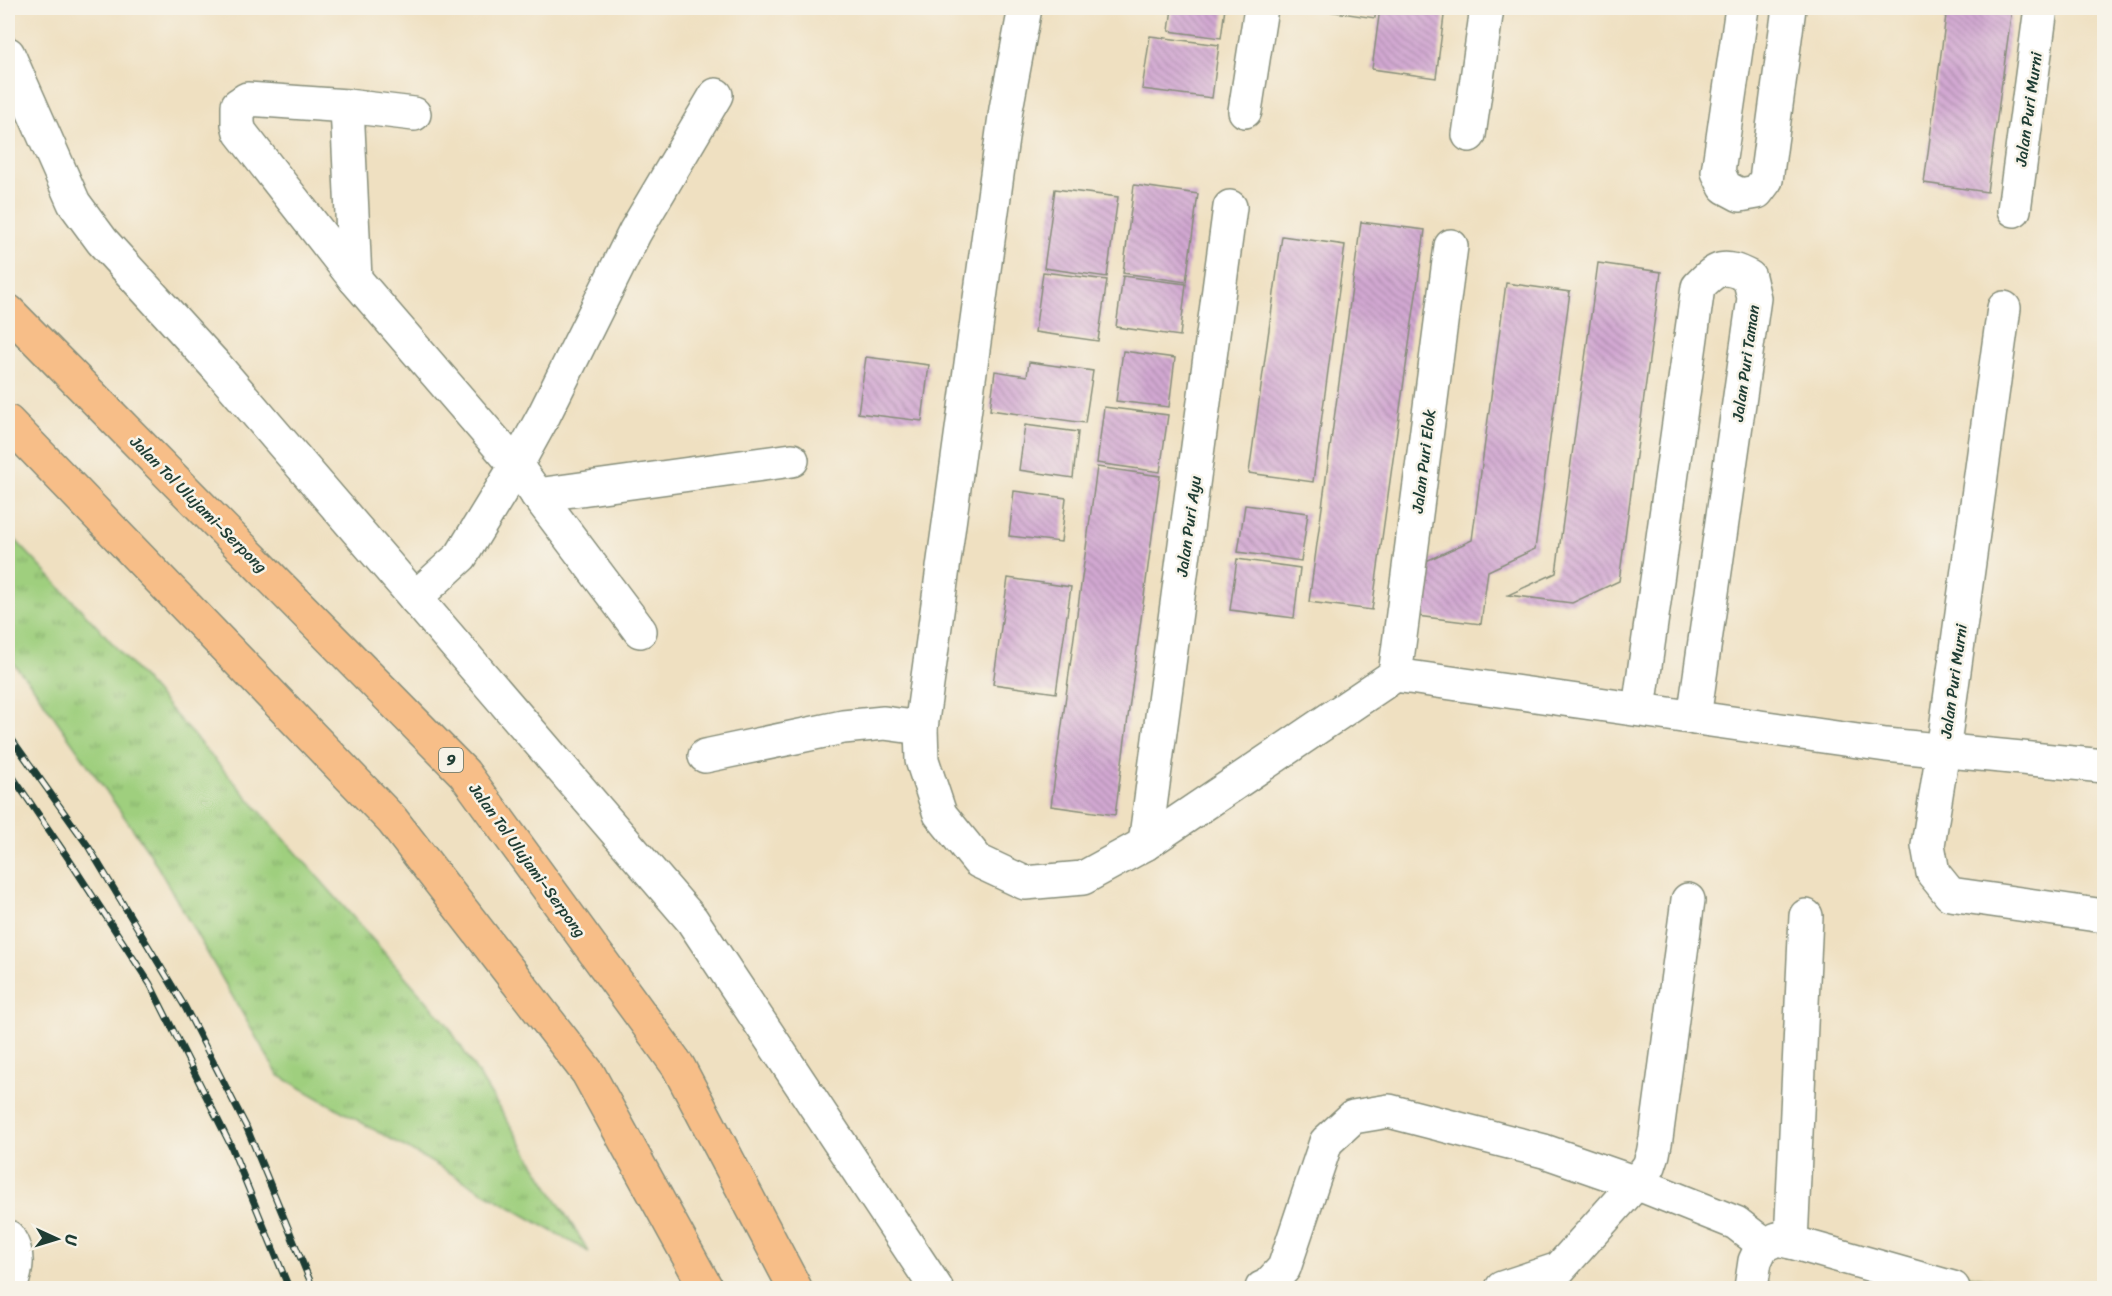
<svg xmlns="http://www.w3.org/2000/svg" width="2112" height="1296" font-family="Sriracha,sans-serif">
<style>
.grass{fill:url(#grass-tufts);stroke:#5f8659;stroke-width:1.5}
.cemetery{fill:url(#cemetery-stones);stroke:#5f8659;stroke-width:1.5}
.building{fill:url(#building-back-hatch)}
.lines{fill:none;stroke-linecap:round;stroke-linejoin:round}
.minor-casing{stroke:#878e7a;stroke-width:36}
.highway-casing{stroke:#878e7a;stroke-width:36}
.minor{stroke:#fff;stroke-width:33}
.highway{stroke:#f7be88;stroke-width:33}
.rail-casing{stroke:#1f3d34;stroke-width:7}
.rail{stroke:#f7f3e8;stroke-width:4.5;stroke-dasharray:14;stroke-linecap:butt}
.labels{text-anchor:middle;stroke-width:5;stroke-linejoin:round;paint-order:stroke}
.shield{fill:#f7f3e8;stroke:#60746a;stroke-width:1.5}
.shield-label{font-size:15px;font-weight:bold;fill:#1f3d34}
.street-label{font-size:16px;fill:#1f3d34;stroke:#f7f3e8}
</style>
<defs>
<pattern id="grass-tufts" width="24" height="20" patternUnits="userSpaceOnUse" patternTransform="scale(1.5)"><rect width="24" height="20" fill="#9fcf7e"/><path d="M3 7l-1-3M5 7V3M7 7l1-3M15 17l-1-3M17 17v-4M19 17l1-3" fill="none" stroke="#81a968"/></pattern>
<pattern id="cemetery-stones" width="16" height="16" patternUnits="userSpaceOnUse" patternTransform="scale(1.5)"><rect width="16" height="16" fill="#9fcf7e"/><path d="M2 7V4a2 2 0 0 1 4 0v3zM10 15v-3a2 2 0 0 1 4 0v3z" fill="#81a968"/></pattern>
<pattern id="building-back-hatch" width="6" height="6" patternUnits="userSpaceOnUse" patternTransform="scale(1.5)"><rect width="6" height="6" fill="#d2a8d2"/><path d="M-1 5l2 2M0 0l6 6M5-1l2 2" fill="none" stroke="#aa8aab"/></pattern>
</defs>
<rect width="100%" height="100%" fill="#f7f3e8"/>
<filter id="ink" filterUnits="userSpaceOnUse"><feTurbulence type="fractalNoise" baseFrequency=".0167" numOctaves="2"/><feDisplacementMap in="SourceGraphic" scale="12" xChannelSelector="R" yChannelSelector="G"/><feConvolveMatrix kernelMatrix="1 2 1 2 8 2 1 2 1" color-interpolation-filters="sRGB"/></filter>
<filter id="wash" filterUnits="userSpaceOnUse"><feTurbulence type="fractalNoise" baseFrequency=".008" numOctaves="4" result="noise"/><feDisplacementMap in="SourceGraphic" scale="24" xChannelSelector="R" yChannelSelector="G"/><feGaussianBlur stdDeviation="1.35" result="paint"/><feColorMatrix in="noise" values="0 0 0 0 0 0 0 0 0 0 0 0 0 0 0 0 0 1.4 0 .05"/><feComposite in="paint" operator="in"/></filter>
<g filter="url(#wash)">
<rect width="100%" height="100%" fill="#efe0c1"/>
<path class="grass" d="M8,532L106,636L447,1024L589,1252L278,1075L149,852L34,688L8,657Z"/>
<path class="cemetery" d="M1944,1271L2036,1288H1942Z"/>
<g id="blocks">
<g class="building">
<path d="M1172,8H1225L1221,38L1169,31Z"/>
<path d="M1308,8H1376L1375,18Z"/>
<path d="M1380,8H1445L1436,78L1372,69Z"/>
<path d="M1947,8H2012L1987,192L1924,183Z"/>
<path d="M1150,36L1219,45L1212,98L1142,89Z"/>
<path d="M1134,185L1198,194L1186,282L1123,273Z"/>
<path d="M1055,189L1118,197L1107,277L1044,268Z"/>
<path d="M1361,222L1425,230L1372,610L1309,602Z"/>
<path d="M1282,236L1345,245L1313,482L1249,473Z"/>
<path d="M1598,263L1661,272L1619,581L1572,603L1508,595L1556,573Z"/>
<path d="M1043,272L1107,280L1098,341L1035,332Z"/>
<path d="M1123,276L1186,284L1180,336L1116,327Z"/>
<path d="M1506,283L1570,292L1535,549L1488,571L1481,624L1417,616L1424,562L1472,540Z"/>
<path d="M1123,351L1175,358L1169,407L1116,401Z"/>
<path d="M866,357L929,365L922,421L858,413Z"/>
<path d="M1029,362L1093,371L1085,423L990,410L995,371L1027,376Z"/>
<path d="M1104,407L1168,415L1160,472L1097,463Z"/>
<path d="M1025,425L1078,432L1073,478L1019,470Z"/>
<path d="M1097,467L1160,476L1115,815L1051,806Z"/>
<path d="M1014,491L1066,498L1061,542L1009,536Z"/>
<path d="M1245,505L1308,513L1301,561L1238,552Z"/>
<path d="M1237,559L1300,568L1294,618L1230,610Z"/>
<path d="M1008,578L1071,587L1056,693L993,684Z"/>
</g>
</g>
</g>
<g filter="url(#ink)">
<use href="#blocks" fill-opacity="0" stroke="#878e7a" stroke-width="1.5"/>
<g class="lines">
<defs>
<g id="minor">
<path d="M1025,8L1006,109L921,728L922,760L940,814L978,861L1025,883L1083,878L1145,844L1395,675L1886,745L2104,766"/>
<path d="M1742,8L1718,172L1725,187L1740,195L1757,192L1766,180L1789,8"/>
<path d="M8,54L74,203L102,241L216,366L692,920L936,1288"/>
<path d="M347,106L355,279"/>
<path d="M1245,111L1261,8"/>
<path d="M414,114L347,106L247,99L238,105V124L240,132L355,279L516,466L640,631"/>
<path d="M1469,135L1487,8"/>
<path d="M2014,210L2041,8"/>
<path d="M2004,308L1943,751L1928,845L1933,873L1950,894L2104,916"/>
<path d="M537,495L792,460"/>
<path d="M415,598L461,556L516,466L543,417L635,232L716,95"/>
<path d="M1395,675L1451,246"/>
<path d="M1639,709L1698,287C1717,267 1724,264 1749,277L1754,298L1694,718"/>
<path d="M705,756L843,727L884,723L921,728"/>
<path d="M1145,844L1230,207"/>
<path d="M8,1237C20,1255 17,1269 10,1288"/>
<path d="M1771,1242L1777,1239L1791,1242L1953,1288"/>
<path d="M1791,1242L1806,916"/>
<path d="M1262,1288L1267,1286L1284,1268L1326,1142L1353,1117L1389,1111L1544,1151L1636,1183L1736,1223L1763,1244"/>
<path d="M1502,1288L1559,1269L1636,1183L1649,1166L1653,1154L1656,1138L1688,900"/>
<path d="M1751,1288L1755,1261L1763,1244"/>
</g>
<g id="highway">
<path d="M8,311L464,773L678,1066L795,1288"/>
<path d="M8,422L392,820L588,1073L706,1288"/>
</g>
</defs>
<use href="#minor" class="minor-casing"/>
<use href="#highway" class="highway-casing"/>
<use href="#minor" class="minor"/>
<use href="#highway" class="highway"/>
<defs>
<g id="rail">
<path d="M8,734L88,846L185,1007L246,1126L313,1288"/>
<path d="M8,770L68,858L150,984L231,1146L289,1288"/>
</g>
</defs>
<use href="#rail" class="rail-casing"/>
<use href="#rail" class="rail"/>
</g>
</g>
<g class="labels">
<rect class="shield" x="439" y="748" width="24" height="24" rx="4.5"/>
<g class="shield-label">
<text x="451" y="765">9</text>
</g>
<g class="street-label">
<text transform="translate(2028 109) rotate(-82)" y="6">Jalan Puri Murni</text>
<text transform="translate(1745 363) rotate(-82)" y="6">Jalan Puri Taman</text>
<text transform="translate(1423 461) rotate(-83)" y="6">Jalan Puri Elok</text>
<text transform="translate(199 504) rotate(45)" y="6">Jalan Tol Ulujami–Serpong</text>
<text transform="translate(1188 526) rotate(-82)" y="6">Jalan Puri Ayu</text>
<text transform="translate(1953 681) rotate(-82)" y="6">Jalan Puri Murni</text>
<text transform="translate(528 860) rotate(54)" y="6">Jalan Tol Ulujami–Serpong</text>
</g>
</g>
<rect width="2112" height="1296" fill="none" stroke="#f7f3e8" stroke-width="30"/>
<g transform="translate(57 1239) rotate(94)" stroke="#f7f3e8" stroke-width="4.5" paint-order="stroke">
<path d="M0-4.5L10 22L0 15L-10 22Z" fill="#1f3d34"/>
<text y="-9" font-size="16" font-weight="bold" text-anchor="middle" fill="#1f3d34">U</text>
</g>
</svg>
